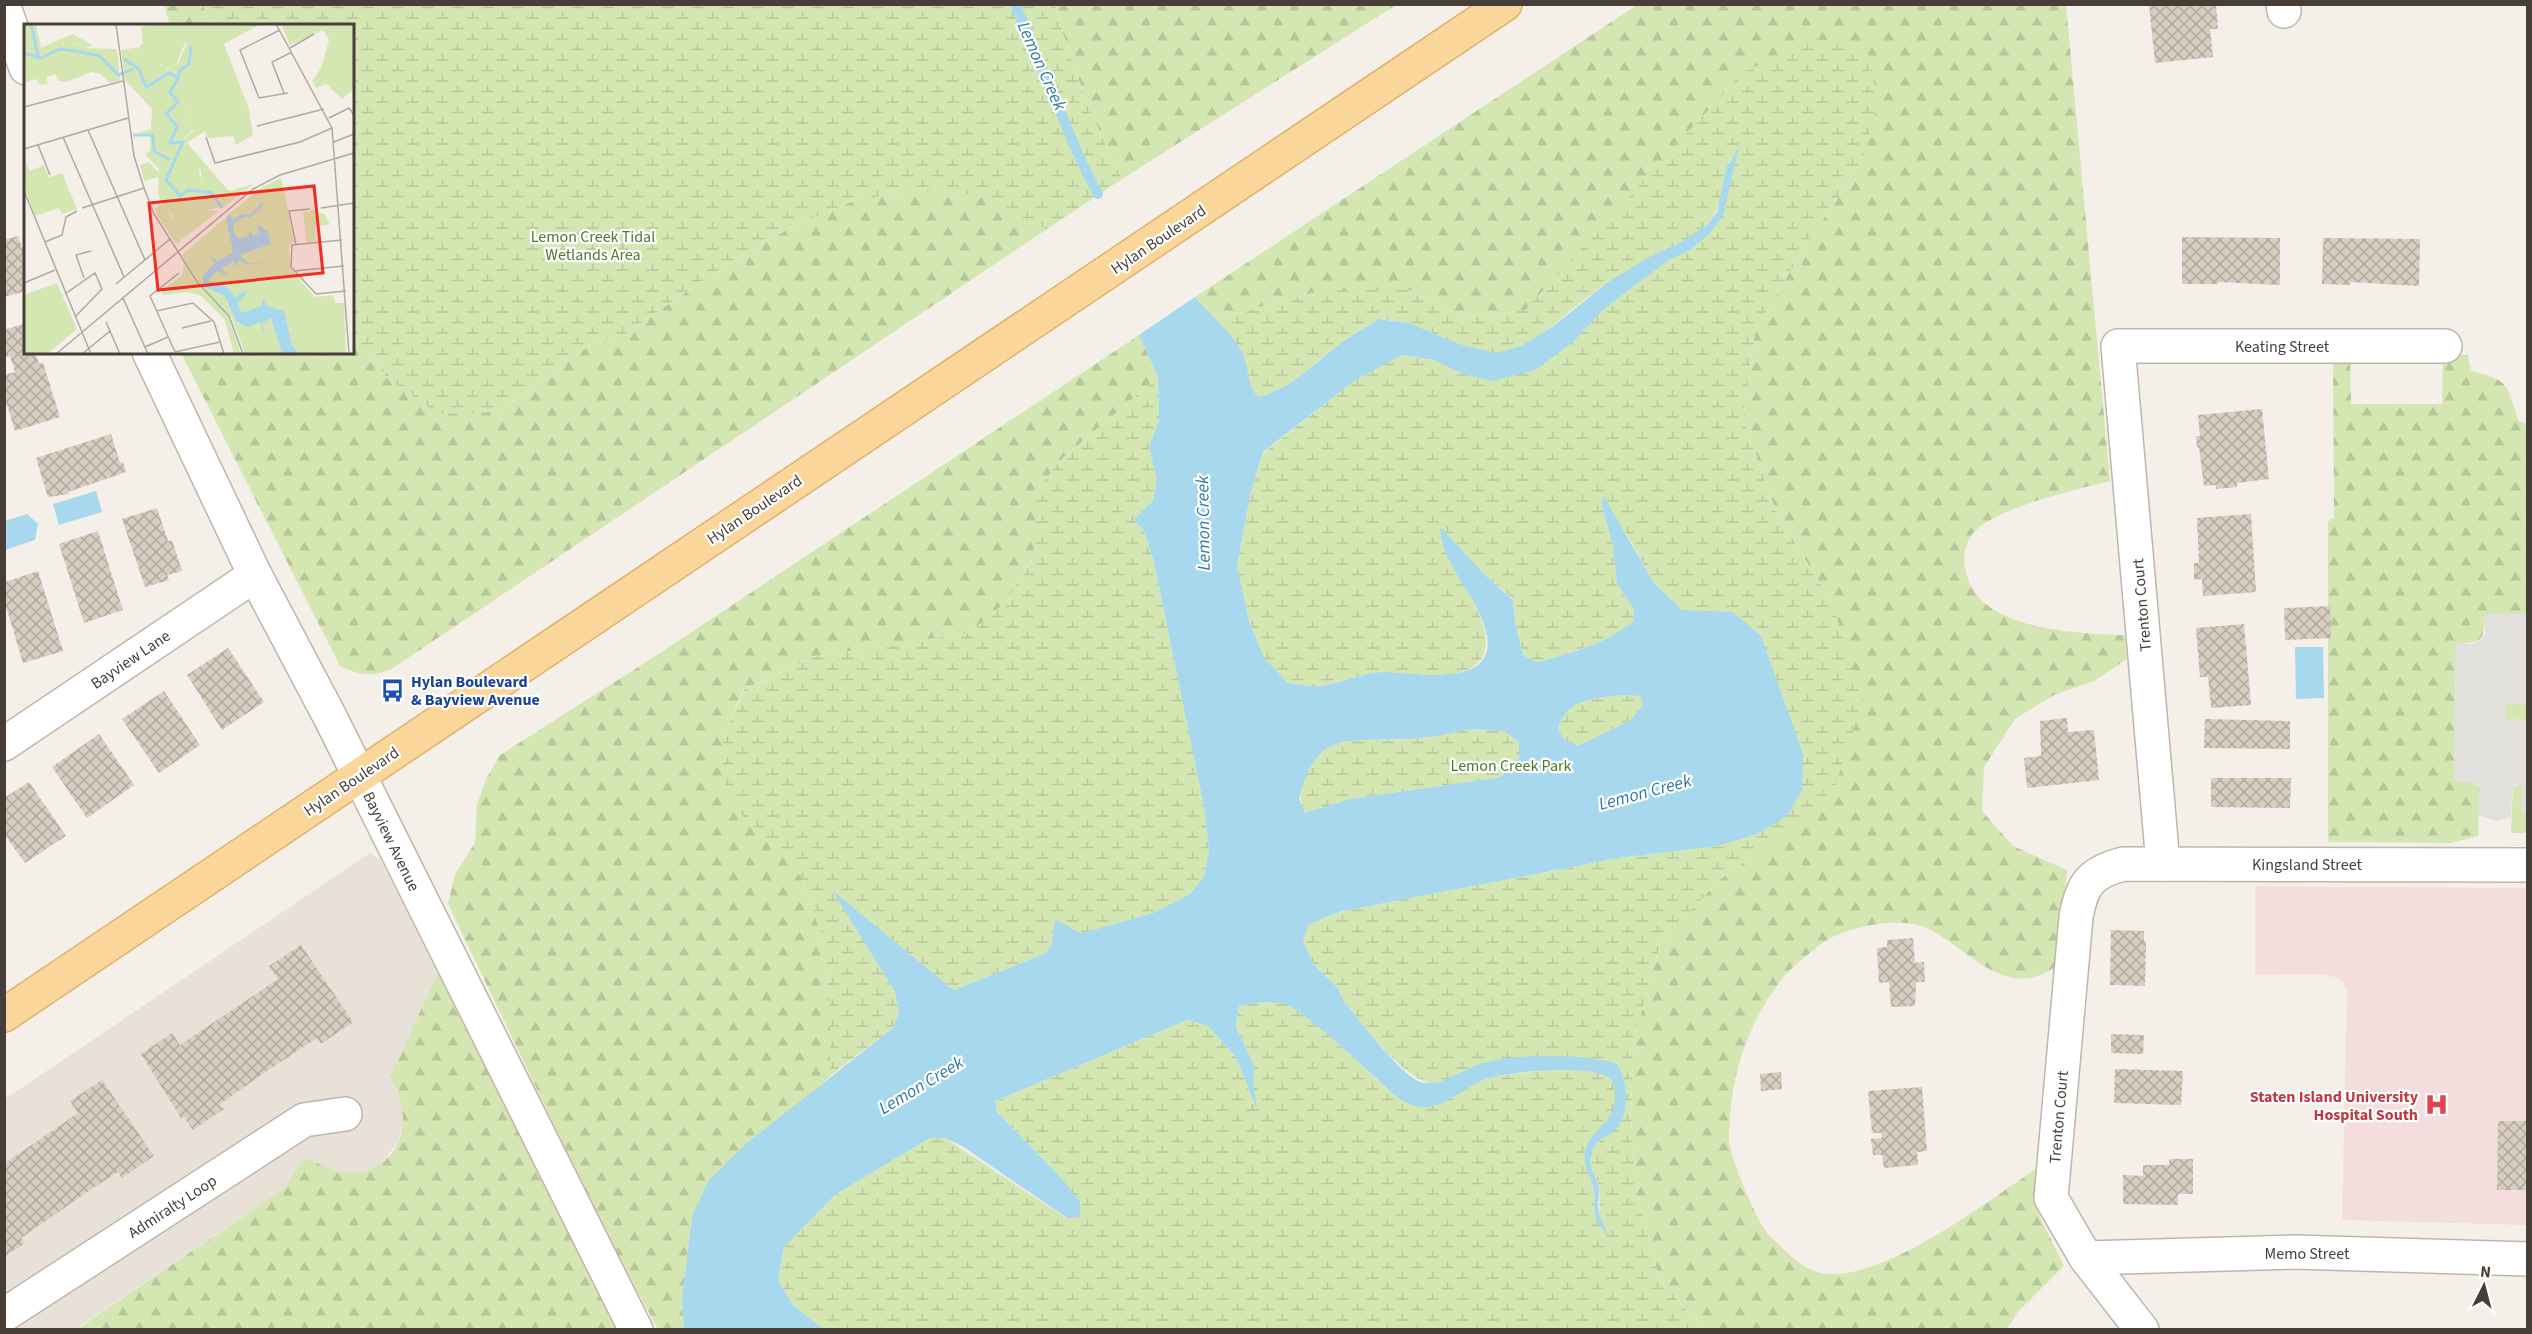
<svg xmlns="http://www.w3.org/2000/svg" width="2532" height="1334" font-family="'Source Sans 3',sans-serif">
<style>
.residential{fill:#e8e1d7}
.medical{fill:#f4dedd}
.green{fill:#d4e7b3}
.forest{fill:url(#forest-firs)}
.wetland{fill:url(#wetland-marsh)}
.parking{fill:#e2e0dd}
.water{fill:#a7d8ee;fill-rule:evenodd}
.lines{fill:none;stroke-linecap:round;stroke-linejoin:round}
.stream{stroke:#a7d8ee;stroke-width:10}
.building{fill:url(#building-cross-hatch)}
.minor-casing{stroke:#bfb6ab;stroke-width:36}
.primary-casing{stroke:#e0b26a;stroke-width:36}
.minor{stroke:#fff;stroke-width:33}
.primary{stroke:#fbd69a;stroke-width:33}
.labels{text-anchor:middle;stroke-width:4.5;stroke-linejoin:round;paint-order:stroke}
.park-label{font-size:16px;fill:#50782c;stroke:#fff}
.street-label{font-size:16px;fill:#473f37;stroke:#fff}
.transit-label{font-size:16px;font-weight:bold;fill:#164399;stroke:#fff;text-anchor:start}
.health-label{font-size:16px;font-weight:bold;fill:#be3a42;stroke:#fff;text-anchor:end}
.water-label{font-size:18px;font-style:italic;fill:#307ba0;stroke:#fff}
.inset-river{fill:none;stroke:#a7d8ee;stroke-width:3}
.inset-road{fill:none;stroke:#afa9a2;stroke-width:1.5}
.view{fill:#f32c20;fill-opacity:0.15;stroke:#f32c20;stroke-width:3}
.inset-edge{fill:none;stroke:#473f37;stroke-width:3}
</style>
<defs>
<pattern id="forest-firs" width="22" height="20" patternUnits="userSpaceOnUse" patternTransform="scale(1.5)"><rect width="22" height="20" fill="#d4e7b3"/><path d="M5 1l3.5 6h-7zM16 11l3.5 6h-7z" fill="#b7c79b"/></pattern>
<pattern id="wetland-marsh" width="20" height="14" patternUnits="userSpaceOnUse" patternTransform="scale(1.5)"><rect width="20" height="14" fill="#d4e7b3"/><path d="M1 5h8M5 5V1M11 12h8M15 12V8" fill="none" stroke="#b7c79b"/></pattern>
<pattern id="building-cross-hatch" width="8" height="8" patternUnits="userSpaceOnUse" patternTransform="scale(1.5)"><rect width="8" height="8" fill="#d8cdc1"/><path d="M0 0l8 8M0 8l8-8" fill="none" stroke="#b1a89e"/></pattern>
</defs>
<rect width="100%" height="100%" fill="#f4efe9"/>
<path class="residential" d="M370,853L380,860L439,970L390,1077L401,1094L405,1117L398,1142L382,1163L365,1174L344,1173L323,1167L309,1158L299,1163L286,1187L76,1329L5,1330V1099Z"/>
<path class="medical" d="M2255,886L2527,888V1225L2342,1220L2347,990L2343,982L2335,977L2318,974L2255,975Z"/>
<g class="green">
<path d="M2527,703V720L2505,719L2506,704Z"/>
<path d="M2513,785L2522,787V811L2527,812V833H2511Z"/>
</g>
<g class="forest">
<path d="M164,5H203L211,25H170Z"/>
<path d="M1055,5H1396L1122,179C1094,123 1071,66 1055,5Z"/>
<path d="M1637,5H2066L2110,481C2079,489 1988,509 1971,536C1963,547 1963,564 1967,576C1982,631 2078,633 2124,635L2127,659L2094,681L2054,695L2015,719L1984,767L1982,811L2013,846L2067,870L2057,966C2005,1002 1972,951 1929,929C1902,915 1845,926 1821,944C1808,955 1791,967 1781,980C1750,1021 1733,1068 1730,1118C1730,1126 1728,1134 1729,1141C1732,1159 1741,1181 1748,1197C1756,1214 1762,1230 1776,1242C1791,1257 1807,1273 1829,1274C1890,1277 1986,1202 2036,1169L2039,1215L2064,1266L2017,1313L2007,1329H1702L1659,1278L1637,1194L1631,1120L1633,1044L1660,944L1719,880L1777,839L1832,603L1776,512L1743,417L1755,331L1807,243L1862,162L1666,158L1526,310L1465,319L1411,290L1312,293L1216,319L1195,297Z"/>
<path d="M921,189L976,195L1047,229L390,670C370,677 359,675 340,666L181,353L352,352L353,333L387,378L496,412L541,383L591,344L625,334L706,278L793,226L856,200Z"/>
<path d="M1139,335L1158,377L1056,464L1033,557L1005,603L969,633L813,657L743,690L723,738L736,808L801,876L821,933L830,1002V1076L692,1216L682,1299L684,1329H658L611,1244L448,904L455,874L475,843L477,804L486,779L500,755L657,655Z"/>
<path d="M2333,355L2350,356L2351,404H2442L2443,355H2468L2471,371C2513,381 2505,385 2519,421L2528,424L2527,614H2485C2484,641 2483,642 2456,644L2454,781L2472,782L2479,787L2478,836L2451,843L2328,842V521L2334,518Z"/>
<path d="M439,970L616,1329L76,1330L286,1187L299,1163L309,1158C374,1202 429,1139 390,1077Z"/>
</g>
<g class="wetland">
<path d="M203,5H1055C1071,66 1094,123 1122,179L1047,229L975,195L921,189L856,200L793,226L706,278L625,334L591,344L541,383L496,412L439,414L387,378L353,333L352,26L211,25Z"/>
<path d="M1819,38L1868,54L1878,101L1862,162L1807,243L1755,331L1743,417L1776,512L1832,603L1863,700L1836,784L1809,817L1719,880L1660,944L1633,1044L1631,1120L1637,1194L1659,1278L1702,1329H823L793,1305L778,1278L784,1247L836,1194L930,1138H945L1066,1218L1064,1181L997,1112L995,1101L1187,1020L1208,1026L1236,1057L1256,1108L1253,1080L1255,1067L1236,1027L1239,1006C1254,1003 1269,1001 1285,1004C1306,1010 1372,1075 1391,1093C1432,1087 1577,1057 1607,1076C1619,1084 1617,1103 1612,1114C1608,1124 1598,1130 1592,1138C1577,1155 1589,1172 1594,1189C1596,1199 1594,1205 1600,1215C1598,1205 1601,1196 1599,1186C1596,1175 1588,1168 1591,1155C1595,1139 1605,1139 1615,1129C1631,1113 1628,1079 1616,1063L1557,1057L1512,1058L1433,1084C1400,1077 1365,1026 1343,1000L1338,988L1314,965L1303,941L1309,924L1338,912L1618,858L1717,846L1733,612L1683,611L1654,583L1626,533L1602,506L1613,546L1617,584L1634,609L1633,621C1606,643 1570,654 1537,662L1523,655L1515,622L1513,599L1486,576L1448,559C1472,599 1523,667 1442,676C1422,679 1402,672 1382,672C1361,672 1341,684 1320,686C1310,687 1298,684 1288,683L1264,659L1249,621L1237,565L1251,491L1263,453L1354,381L1402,355L1434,360L1463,374L1573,342L1603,310L1637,284L1669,260L1690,250L1708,235L1729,182L1738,150C1720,170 1726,201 1710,221C1694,240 1668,247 1648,259C1624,273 1601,287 1579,304C1554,323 1530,350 1497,353C1474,355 1433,332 1411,324C1401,321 1389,320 1379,319C1363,329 1347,338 1332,350C1307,369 1289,390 1258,397L1249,386L1243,355L1216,319L1312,293L1355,289L1411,290L1465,319L1525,310L1743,72Z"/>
<path d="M1158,377L1159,420L1149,447L1158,480L1153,501L1134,519L1144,531L1154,562L1204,807L1209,850L1204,877L1190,894L1153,913L1052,943L1046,953L954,990L833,891L895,992L899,1012L893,1028L830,1076V1002L821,933L801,876L735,808L723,778V738L744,690L813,657L969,633L1005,603L1033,558L1037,494L1056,464Z"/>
<path d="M1619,695L1640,696L1643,703L1631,720L1578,746L1563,738L1558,728C1567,698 1592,699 1619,695Z"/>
<path d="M1476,729L1505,732L1519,742V758L1501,777L1350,799L1305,813C1298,799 1300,793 1304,778C1318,727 1370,744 1407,739C1430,736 1453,732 1476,729Z"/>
</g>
<path class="parking" d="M2485,614H2527V703L2506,704L2505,718L2527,720V812H2521L2522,789L2515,784L2512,791L2511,817L2497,821L2478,815L2479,787L2476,783L2454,781L2456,643L2472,644L2481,640L2485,633Z"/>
<g class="water">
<path d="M1739,146L1723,216L1708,235L1690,250L1669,260L1637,284L1603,310L1573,342L1535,370L1493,381L1463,374L1434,360L1402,355L1354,381L1263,452L1251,491L1237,565L1249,621L1264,658L1288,683C1298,684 1310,687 1320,686C1341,684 1362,672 1383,672C1411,672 1496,690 1487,636C1480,596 1442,569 1440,527L1486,576L1513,600L1515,622L1523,655L1537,662C1570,654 1607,643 1633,621L1634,609L1617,584L1613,546L1602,506L1603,495L1654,583L1682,610L1733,612L1761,636L1803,754L1802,790L1788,815L1757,834L1717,846L1618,858L1338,912L1309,924L1303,941L1314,965L1338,988L1343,1000C1359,1020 1398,1071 1418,1081C1440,1090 1463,1068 1483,1063C1520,1053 1579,1054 1616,1063C1627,1078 1630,1107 1620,1124C1610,1140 1595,1134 1591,1157C1588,1169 1597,1177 1599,1188C1600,1194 1598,1200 1598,1206C1599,1217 1605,1227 1609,1237C1604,1231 1599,1225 1596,1218C1593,1209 1596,1200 1594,1191C1592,1177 1582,1167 1585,1152C1590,1127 1617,1124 1615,1094C1615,1087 1614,1082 1609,1078C1591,1063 1504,1072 1483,1080C1465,1088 1442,1109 1421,1107C1403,1105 1388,1090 1376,1078C1361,1064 1301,1008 1284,1004C1268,1001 1254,1003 1239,1006L1236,1027L1255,1067L1253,1080L1257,1110L1236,1057L1208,1026L1187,1020L995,1101L997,1112L1064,1181L1080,1202V1217L1067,1218L962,1146L945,1138H930L836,1194L784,1247L778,1279L793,1305L823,1329H684L682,1299L692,1216L709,1180L747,1143L893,1028L899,1012L895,992L832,890L954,990L1046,953L1052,943L1055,919L1080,933L1097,929L1153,913L1190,894L1204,877L1209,850L1204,807L1154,562L1144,531L1134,519L1153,501L1157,480L1149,447L1159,420L1158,377L1139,335L1195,297C1211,315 1230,331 1242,352C1250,368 1245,381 1258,397C1289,390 1308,369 1332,350C1347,338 1363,329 1379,319L1409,323L1459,344L1496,353L1521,346L1552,327L1611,280L1651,256L1678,244L1708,224L1717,212L1726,170ZM1619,695L1640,696L1643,704L1631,720L1578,746L1563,738L1558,728C1567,699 1592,699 1619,695ZM1476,729L1505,732L1519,742V758L1501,777L1350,799L1305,813L1299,799C1316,730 1344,742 1403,739C1427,739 1452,732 1476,729Z"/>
<path d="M96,491L102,512L59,525L53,504Z"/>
<path d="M27,514L38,524L35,540L5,550V521Z"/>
<path d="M2295,647H2323L2324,698L2296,699Z"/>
</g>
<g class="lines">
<path class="stream" d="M1015,4L1081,161L1098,194"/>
</g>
<g class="building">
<path d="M2149,4L2216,5L2218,29H2210L2213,57L2155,63Z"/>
<path d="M18,236L26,259V291L4,297V240Z"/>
<path d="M2182,237L2280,238V285L2218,282V284H2182Z"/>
<path d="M2323,238L2420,239L2419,286L2351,282L2350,285L2322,284Z"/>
<path d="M26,323V352H35L39,364L43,363L60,417L15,431L4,396V375L15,372L10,356L4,357V330Z"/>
<path d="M2262,409L2269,479L2237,483V487L2216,489V485L2204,486L2199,448L2197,447L2196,436H2200L2198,415Z"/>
<path d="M111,434L120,463L123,462L126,472L68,492L69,494L48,497L36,458Z"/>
<path d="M157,508L168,541L172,540L182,571L167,575L169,580L145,587L122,519Z"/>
<path d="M2251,514L2256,592L2203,596L2202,579L2194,580V563H2199L2197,518Z"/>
<path d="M98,531L123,610L84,623L59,544Z"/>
<path d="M38,571L63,651L23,663L5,603V582Z"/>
<path d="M2330,606L2331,638L2285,640L2284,608Z"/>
<path d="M2244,624L2251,705L2211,708L2208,677H2200L2196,628Z"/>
<path d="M228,648L264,702L222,730L187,675Z"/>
<path d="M164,691L200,745L159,773L122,719Z"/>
<path d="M2067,718L2068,732L2094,730L2099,780L2027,788L2024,758L2041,756L2040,721Z"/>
<path d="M2205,719L2290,721V749L2204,748Z"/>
<path d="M99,734L134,785L87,818L52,767Z"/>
<path d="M2211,778H2291L2290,808L2211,807Z"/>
<path d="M29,782L66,836L25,863L4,834V798Z"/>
<path d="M2111,930L2144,931V941H2146L2145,986L2110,985Z"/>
<path d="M1913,938L1915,963L1924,962L1925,982H1916L1915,1006L1891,1007L1889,982L1879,983L1877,948L1887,947V940Z"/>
<path d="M301,945L353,1022L321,1044L317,1038L267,1071L220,1104L224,1109L193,1130L184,1117L181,1118L141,1054L172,1033L180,1045L253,996L278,979L269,966Z"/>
<path d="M2111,1034L2144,1035L2143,1054L2111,1053Z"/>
<path d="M2115,1069L2183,1071L2181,1105L2114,1103Z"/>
<path d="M1781,1072L1782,1089L1761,1091L1760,1074Z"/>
<path d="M102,1080L154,1156L122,1178L118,1172L93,1188L21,1238L24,1244L4,1257V1164L78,1113L70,1101Z"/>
<path d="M1922,1087L1927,1151L1917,1152L1918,1165L1884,1168L1882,1155H1873L1871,1139L1882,1138L1881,1133H1872L1868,1091Z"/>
<path d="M2498,1121H2528V1190H2497Z"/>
<path d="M2169,1159H2193V1194H2178V1205L2123,1204V1175L2143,1176V1165H2169Z"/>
</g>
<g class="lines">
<defs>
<g id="minor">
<path d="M2283,4L2284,11"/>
<path d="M4,7L26,68"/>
<path d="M149,352L255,575L330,717L636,1330"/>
<path d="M4,744L255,575"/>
<path d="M2163,864L2118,346H2445"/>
<path d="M2086,1258L2294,1252L2528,1259"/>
<path d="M4,1315L304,1120L345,1114"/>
<path d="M2142,1330L2086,1258L2051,1198L2076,917C2082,884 2090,873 2123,864L2528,865"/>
</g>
<path id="primary" d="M4,1015L1505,4"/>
</defs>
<use href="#minor" class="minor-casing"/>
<use href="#primary" class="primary-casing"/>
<use href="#minor" class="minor"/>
<use href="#primary" class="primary"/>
</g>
<defs>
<symbol id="bus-bare" viewBox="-9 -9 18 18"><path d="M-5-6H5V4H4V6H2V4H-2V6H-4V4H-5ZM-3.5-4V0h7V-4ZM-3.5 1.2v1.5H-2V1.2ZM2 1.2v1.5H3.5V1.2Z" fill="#1a4fb4" stroke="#fff" stroke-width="2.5" paint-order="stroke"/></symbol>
<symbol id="hospital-bare" viewBox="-9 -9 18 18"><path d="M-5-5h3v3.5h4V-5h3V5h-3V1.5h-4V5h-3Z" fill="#e0444e" stroke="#fff" stroke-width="2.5" paint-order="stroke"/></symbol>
</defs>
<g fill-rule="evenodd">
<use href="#bus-bare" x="376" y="674" width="33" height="33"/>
<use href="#hospital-bare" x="2420" y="1088" width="33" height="33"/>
</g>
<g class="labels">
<g class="park-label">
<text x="593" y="242">Lemon Creek Tidal<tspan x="593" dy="18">Wetlands Area</tspan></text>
<text x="1511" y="771">Lemon Creek Park</text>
</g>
<g class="street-label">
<text transform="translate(1158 239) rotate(-34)" y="6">Hylan Boulevard</text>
<text x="2282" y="352">Keating Street</text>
<text transform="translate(754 509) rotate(-34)" y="6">Hylan Boulevard</text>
<text transform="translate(2141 605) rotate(-95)" y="6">Trenton Court</text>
<text transform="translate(130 659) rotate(-34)" y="6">Bayview Lane</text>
<text transform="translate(351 781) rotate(-34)" y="6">Hylan Boulevard</text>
<text transform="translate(392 841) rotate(64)" y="6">Bayview Avenue</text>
<text x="2307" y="870">Kingsland Street</text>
<text transform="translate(2058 1117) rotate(-85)" y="6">Trenton Court</text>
<text transform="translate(172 1206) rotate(-33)" y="6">Admiralty Loop</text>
<text x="2307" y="1259">Memo Street</text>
</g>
<g class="transit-label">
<text x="411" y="687">Hylan Boulevard<tspan x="411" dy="18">&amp; Bayview Avenue</tspan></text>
</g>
<g class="health-label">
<text x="2418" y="1102">Staten Island University<tspan x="2418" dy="18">Hospital South</tspan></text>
</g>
<g class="water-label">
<text transform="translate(1042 66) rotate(66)" y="6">Lemon Creek</text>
<text transform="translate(1203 523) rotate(-91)" y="6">Lemon Creek</text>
<text transform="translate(1645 792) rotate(-15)" y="6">Lemon Creek</text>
<text transform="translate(921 1085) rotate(-31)" y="6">Lemon Creek</text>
</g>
</g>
<g transform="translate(24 24)">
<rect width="330" height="330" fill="#f4efe9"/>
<path d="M257,154L270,218L265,221L266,244L291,273L310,271L311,279H320L322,330H221L207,292L178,263L158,231L237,164Z" fill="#d4e7b3"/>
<path d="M12,0L17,24L48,10L69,21L61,24L52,18L21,28L0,26V1ZM131,0H237L200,20L225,85L229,111L212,121L209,112L184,114L181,107L163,119L205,167L230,160L199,183L188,163L177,156V147L160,125L162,113L170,107L161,101L163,85L155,63L163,43L167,15L160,21L151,44L139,45L132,29L120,30L115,23L119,19L117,3ZM257,0H330V65L318,75L302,60L292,64L288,57L297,44L305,16L299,6L266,21ZM125,138L138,152L120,157L116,141ZM257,154L266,196L257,202L268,206L259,216L265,228H250L245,241L253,249L265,241V261L275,283L279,308L291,325L279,314L270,279L265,282L257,261L240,246L239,229L250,217L241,194L247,177L239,172L226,189L205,190L237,164ZM134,166L148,194L166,197L182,186L195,187L152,220L133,191L131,184L137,181ZM288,185L301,191L306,201L291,202L292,217L282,218L279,186L286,189ZM202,193L195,211L177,222L186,243L178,253L180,265L161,235L162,228ZM160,239L175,262L203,290L217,329L210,330L201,296L177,272L164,268L138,271V266L158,252Z" fill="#d4e7b3"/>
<path d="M168,8L163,43L155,63L163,80L161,101L172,104L161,113L160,125L174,142L177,156L186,160L199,183L182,186L157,203L139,179L134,166L135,145L121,130L126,126V111L115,109L127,105L128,85L101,56L97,26L115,23L120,30L132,28L136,31V41L144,46L154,40ZM47,16L61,24L93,25L96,57L85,59L77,50L67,48L43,58L34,57L31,50L22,53L24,60L16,61L12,55L2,58L0,26L21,28ZM0,135L6,147L20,141L25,154L38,149L53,185L38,190L35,184L11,192L0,163ZM244,169L248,173L241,194L251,212L239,229V241L242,251L261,263L264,276L251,280L250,286L242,282L240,273L238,283L217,289L214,279L223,266H217L212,274L202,262L188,260L185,255L193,247L203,251L197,244L213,236L223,241L233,238L225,240L216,231L243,222L239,207L233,203L236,208L230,212L223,205L225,213L214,215L209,207L216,195L227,193L235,185L226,191L217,190L210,196L206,192L226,189ZM203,196L209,228L194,237L187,233L191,239L186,243L178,219L192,214ZM210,293L220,302L236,298L238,309L242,315L237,300L240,297L251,330H221Z" fill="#d4e7b3"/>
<path d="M33,259L53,305L23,330H0V271Z" fill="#d4e7b3"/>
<path d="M239,177L238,183L227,193H219L210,200L209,207L214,215L223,213L226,210L222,204L230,212L235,208L233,200L244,208L247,220L216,231L225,240L237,237L238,240L236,244L238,248L236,244L237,238L225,241L214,236V243L209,237L197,244L204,251L193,247L184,257L202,262L212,274L219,268L215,262L220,268L225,266L214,279L217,289L238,282L239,273L242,282L260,287L268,322L276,330H258L247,294L238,299L242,316L236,298L224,303L212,297L201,272L179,262V251L191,239L185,231L194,237L209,228L202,193L205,190L210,196L217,190L226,191Z" fill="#a7d8ee"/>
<path class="inset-river" d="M7,0L14,32M0,29L17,34L36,25L56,28L76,32L94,51L109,45M100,35L115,45L122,63L145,49L154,54L146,68L154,78L142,90L153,102L146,119L159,118L142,156L156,172L164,166L188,169L198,184M154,53L156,46L165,40L167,22M109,111H129L130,127L146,136"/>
<path class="inset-road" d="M92,0L110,132L120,164L130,190L174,259L205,292L219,330M252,0L308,104L325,330M256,6L216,26L235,74L264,69M266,24L290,10M260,69L248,38L268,28M0,83L99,57M305,94L325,84L330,91M233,102L300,85M64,106L121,236M39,113L100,253M182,113L191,139L276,118L308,104M310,118L330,110M14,121L26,151M0,125L104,94M0,167L67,330M58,184L120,164M297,184L330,179M318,216L268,221L267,243L292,270L322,267M21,218L38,211L42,193L53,187M272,221L265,187L286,185M270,247L320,242M155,249L126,272L151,328L196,318M60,254L52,231L67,227M0,259L31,246M92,260L146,215M41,270L71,249L78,265L51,293M99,274L124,330M132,287L169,279L190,298L200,330M82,298L96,330M158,304L187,297M121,323L144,313M32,330L229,165L256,151L330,129M58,330L86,307"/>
<path class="view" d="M290,162L299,249L134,266L125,179Z"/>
<rect width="330" height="330" class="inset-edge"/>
</g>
<rect width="2532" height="1334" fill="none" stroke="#473f37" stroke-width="12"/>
<g transform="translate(2484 1286) rotate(6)" stroke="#ffffff" stroke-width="4.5" paint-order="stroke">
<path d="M0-4.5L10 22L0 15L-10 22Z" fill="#473f37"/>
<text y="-9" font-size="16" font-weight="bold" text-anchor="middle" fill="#473f37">N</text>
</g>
</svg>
